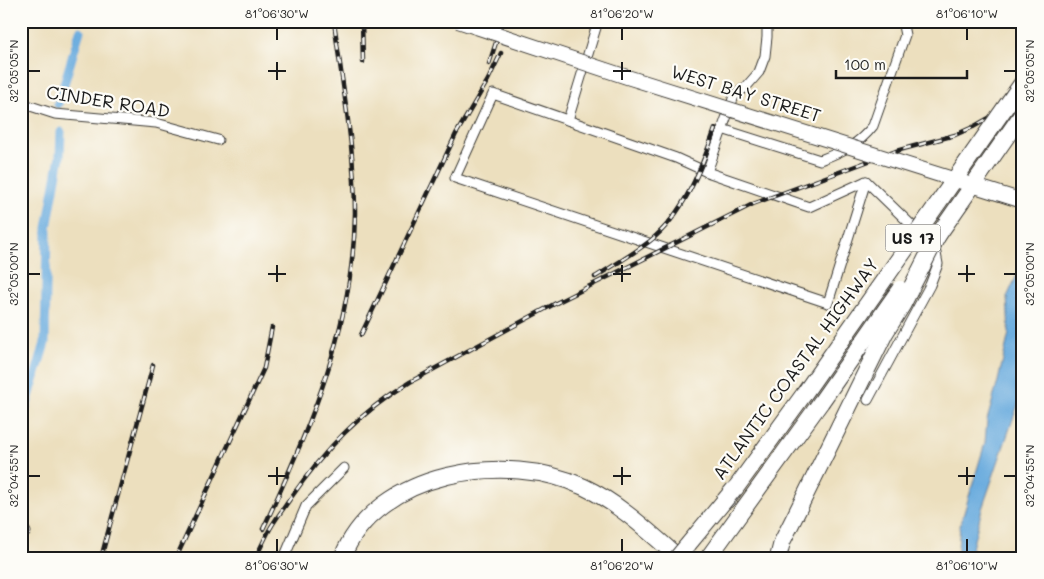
<svg xmlns="http://www.w3.org/2000/svg" width="1044" height="579" font-family="Mali,sans-serif">
<style>
.water{fill:#6aacde;stroke:#43647d}
.lines{fill:none;stroke-linecap:round;stroke-linejoin:round}
.canal{stroke:#6aacde;stroke-width:9}
.street-casing{stroke:#3b3934;stroke-width:11}
.highway-casing{stroke:#3b3934;stroke-width:18}
.street{stroke:#fff;stroke-width:9}
.highway{stroke:#fff;stroke-width:16}
.rail-casing{stroke:#1c1c1c;stroke-width:4.5}
.rail{stroke:#fdfcf7;stroke-width:2.5;stroke-dasharray:8;stroke-linecap:butt}
.primary-bridge-casing{stroke:#3b3934;stroke-width:16;stroke-linecap:butt}
.highway-bridge-casing{stroke:#3b3934;stroke-width:18;stroke-linecap:butt}
.primary-bridge{stroke:#fff;stroke-width:14}
.highway-bridge{stroke:#fff;stroke-width:16}
.ticks{fill:none;stroke:#1c1c1c;stroke-width:2}
.labels{text-anchor:middle;stroke-width:4.5;stroke-linejoin:round;paint-order:stroke}
.shield{fill:#fdfcf7;stroke:#605f5e;stroke-width:1}
.shield-label{font-size:16px;font-weight:bold;fill:#1c1c1c}
.street-label{font-size:18px;fill:#1c1c1c;stroke:#fdfcf7}
.neatline{fill:none;stroke:#1c1c1c;stroke-width:2}
.ticks-label{font-size:12px;text-anchor:middle;fill:#1c1c1c}
</style>
<rect width="100%" height="100%" fill="#fdfcf7"/>
<filter id="ink" filterUnits="userSpaceOnUse"><feTurbulence type="fractalNoise" baseFrequency=".02" numOctaves="2"/><feDisplacementMap in="SourceGraphic" scale="10" xChannelSelector="R" yChannelSelector="G"/><feConvolveMatrix kernelMatrix="1 2 1 2 8 2 1 2 1" color-interpolation-filters="sRGB"/></filter>
<filter id="wash" filterUnits="userSpaceOnUse"><feTurbulence type="fractalNoise" baseFrequency=".0096" numOctaves="4" result="noise"/><feDisplacementMap in="SourceGraphic" scale="20" xChannelSelector="R" yChannelSelector="G"/><feGaussianBlur stdDeviation="1.12" result="paint"/><feColorMatrix in="noise" values="0 0 0 0 0 0 0 0 0 0 0 0 0 0 0 0 0 1.4 0 .05"/><feComposite in="paint" operator="in"/></filter>
<g filter="url(#wash)">
<rect width="100%" height="100%" fill="#ecdfbe"/>
<path class="water" d="M1023,247V390L982,509L971,552V558H957L960,526L985,443L987,420L998,381L1009,333L1007,297L1017,275Z"/>
<g class="lines">
<g class="canal">
<path d="M58,104L80,31"/>
<path d="M21,424L45,343L47,228L60,156L61,132"/>
</g>
</g>
</g>
<g filter="url(#ink)">
<g class="lines">
<defs>
<g id="street">
<path d="M767,21V37L765,56L759,72L746,87L734,96L707,172L809,207L866,181L935,248L938,264L930,285L868,400"/>
<path d="M21,103L55,114L156,123L218,140"/>
<path d="M568,120L598,21"/>
<path d="M722,129L820,160C843,151 857,146 873,126L905,35L902,21"/>
<path d="M707,172L676,158L493,94L455,178L828,303L866,181"/>
<path d="M21,531L26,532"/>
<path d="M284,558L306,506L344,468"/>
</g>
<g id="highway">
<path d="M727,500L804,394"/>
<path d="M342,558C376,470 508,451 584,487C620,504 649,532 679,558"/>
<path d="M708,558L821,402"/>
</g>
</defs>
<use href="#street" class="street-casing"/>
<use href="#highway" class="highway-casing"/>
<use href="#street" class="street"/>
<use href="#highway" class="highway"/>
<defs>
<g id="rail">
<path d="M362,21L363,62"/>
<path d="M489,64L503,21"/>
<path d="M595,277C613,266 633,254 650,241C684,214 701,169 715,129"/>
<path d="M361,335L456,134L488,80L501,53"/>
<path d="M263,529C310,428 354,325 355,213C355,149 342,84 334,21"/>
<path d="M101,558L153,365"/>
<path d="M176,558L264,368L272,327"/>
<path d="M255,558C261,548 265,537 271,527C277,517 284,508 290,499C324,450 359,413 410,382L558,302L753,204L896,151L955,135L973,127L996,114L1011,97L1023,80"/>
</g>
</defs>
<use href="#rail" class="rail-casing"/>
<use href="#rail" class="rail"/>
<defs>
<path id="primary-bridge" d="M458,21L627,77L1023,201"/>
<g id="highway-bridge">
<path d="M934,241L1023,113"/>
<path d="M804,394L1023,82"/>
<path d="M821,402L900,289"/>
<path d="M677,558L734,489"/>
<path d="M778,558L782,542L800,506L885,333L903,304L939,233"/>
</g>
</defs>
<use href="#primary-bridge" class="primary-bridge-casing"/>
<use href="#highway-bridge" class="highway-bridge-casing"/>
<use href="#primary-bridge" class="primary-bridge"/>
<use href="#highway-bridge" class="highway-bridge"/>
</g>
</g>
<path class="ticks" d="M277,28V40M622,28V40M967,28V40M277,62V80M622,62V80M28,71H40M268,71H286M613,71H631M1004,71H1016M277,265V282M622,265V282M967,265V282M28,274H40M268,274H286M613,274H631M958,274H975M1004,274H1016M277,467V485M622,467V485M967,467V485M28,476H40M268,476H286M613,476H631M958,476H975M1004,476H1016M277,539V552M622,539V552M967,539V552"/>
<g class="labels">
<rect class="shield" x="885.5" y="224.5" width="55" height="27" rx="4"/>
<g class="shield-label">
<text x="913" y="244">US 17</text>
</g>
<g class="street-label">
<text transform="translate(746 94) rotate(17)" y="6">WEST BAY STREET</text>
<text transform="translate(108 102) rotate(9)" y="6">CINDER ROAD</text>
<text transform="translate(796 369) rotate(-54)" y="6">ATLANTIC COASTAL HIGHWAY</text>
</g>
</g>
<rect width="1044" height="579" fill="none" stroke="#fdfcf7" stroke-width="55"/>
<path d="M836 70v8h131v-8" fill="none" stroke="#1c1c1c" stroke-width="2.5"/>
<text x="844" y="70" font-size="15" fill="#1c1c1c" stroke="#fdfcf7" stroke-width="4" paint-order="stroke">100 m</text>
<rect x="28" y="28" width="988" height="524" class="neatline"/>
<g class="ticks-label">
<text x="277" y="18">81°06'30"W</text>
<text x="622" y="18">81°06'20"W</text>
<text x="967" y="18">81°06'10"W</text>
<text transform="translate(14 71) rotate(-90)" y="4">32°05'05"N</text>
<text transform="translate(1030 71) rotate(-90)" y="4">32°05'05"N</text>
<text transform="translate(14 274) rotate(-90)" y="4">32°05'00"N</text>
<text transform="translate(1030 274) rotate(-90)" y="4">32°05'00"N</text>
<text transform="translate(14 476) rotate(-90)" y="4">32°04'55"N</text>
<text transform="translate(1030 476) rotate(-90)" y="4">32°04'55"N</text>
<text x="277" y="570">81°06'30"W</text>
<text x="622" y="570">81°06'20"W</text>
<text x="967" y="570">81°06'10"W</text>
</g>
</svg>
